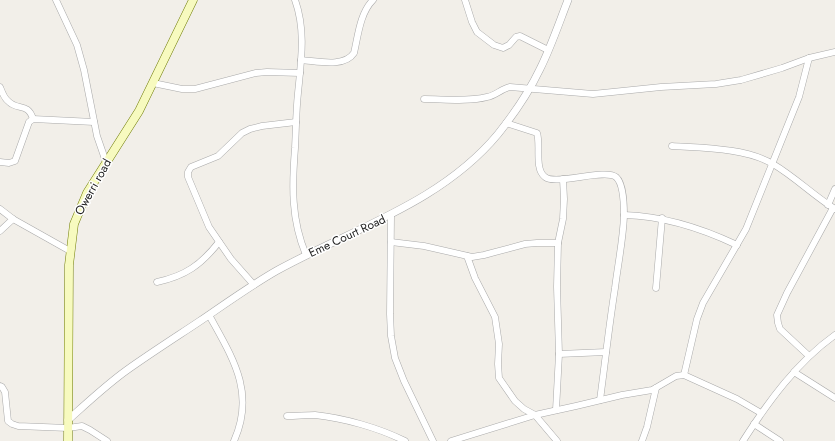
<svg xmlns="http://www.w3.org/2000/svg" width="835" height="441" font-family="Jost,sans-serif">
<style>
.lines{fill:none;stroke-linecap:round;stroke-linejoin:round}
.minor-casing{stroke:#a9a9a9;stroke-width:7}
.tertiary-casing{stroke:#a9a9a9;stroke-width:8}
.secondary-casing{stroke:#707d05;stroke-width:9}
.minor{stroke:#fff;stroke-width:6}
.tertiary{stroke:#fff;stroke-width:7}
.secondary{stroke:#f7fabf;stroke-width:8}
.labels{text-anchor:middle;stroke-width:3;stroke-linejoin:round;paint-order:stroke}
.street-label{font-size:12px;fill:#222;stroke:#fff}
</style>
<rect width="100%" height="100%" fill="#f2efe9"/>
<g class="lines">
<defs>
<g id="minor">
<path d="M56,0L77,45L84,70L97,136L106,162"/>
<path d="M295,0C306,30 301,62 298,93C296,111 296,130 295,148C292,186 291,219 306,255"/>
<path d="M465,0L472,22L477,32L494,45L503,48L509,45L516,37L520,36L548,50"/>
<path d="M301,60C317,61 344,68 354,53C358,36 360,13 373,0"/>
<path d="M153,83L182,89H195L256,73L267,72L300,73"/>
<path d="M0,87C2,92 4,98 8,101C17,111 28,102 33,119"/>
<path d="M424,99C444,99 467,102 487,97C495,96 501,89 510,87L593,94L661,87L716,84L741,80L782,68L809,58L835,52"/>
<path d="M506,123L537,133C541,145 534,169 545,177C556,186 605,168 616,177C624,184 624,206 624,216C623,240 618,264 615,288C609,326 605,363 600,400"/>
<path d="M672,146C703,148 746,148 773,164C795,177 814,196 835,209"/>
<path d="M0,162L9,163L15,161L29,122L33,119L94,122"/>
<path d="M828,205L835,189"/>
<path d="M0,209L13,219L70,251"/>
<path d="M624,215C664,216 701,228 737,245"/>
<path d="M391,216L390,314L391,336L395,358L404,381L433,441"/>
<path d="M0,231L13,219"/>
<path d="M391,242L424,246L472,257L484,255L525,244L537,243H558"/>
<path d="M467,256L475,278L495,317L499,344L498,364L499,378L515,401L524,409L535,415L557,441"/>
<path d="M157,282C185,276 201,265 219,242"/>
<path d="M254,285L231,259L209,227L188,177V172L191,167L218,156L242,133L250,129L262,126L296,122"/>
<path d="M656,288L662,218"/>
<path d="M209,315C232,357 256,392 234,441"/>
<path d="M559,354L606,352"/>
<path d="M809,356L780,329L778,323L777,315L787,293L833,208"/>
<path d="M794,372L835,398"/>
<path d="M684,375L697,319L703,303L746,229L799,97L809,58"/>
<path d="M0,386L2,387L5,392L8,421L12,424L18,426L68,428L82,426L90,430L107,441"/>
<path d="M556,410L559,354L557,287L558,243L563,219L564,199L563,179"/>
<path d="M287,416C296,416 306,415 315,415C344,418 379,428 405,441"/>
<path d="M754,424L780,441"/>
<path d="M451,441L535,415L576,406L622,395L652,390L676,376L684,375L737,399L761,413"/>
<path d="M642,441L647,427L656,388"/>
<path d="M743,441C768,402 797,362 835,335"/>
</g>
<path id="tertiary" d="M68,420C87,403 106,385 127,370C151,353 176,337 200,321C225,304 250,286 276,271C352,229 441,203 498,134C514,114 529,92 540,69C551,47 559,23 568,0"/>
<path id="secondary" d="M68,441L69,265L74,224L87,193L139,111L193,0"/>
</defs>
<use href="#minor" class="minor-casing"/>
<use href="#tertiary" class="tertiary-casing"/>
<use href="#secondary" class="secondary-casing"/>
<use href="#minor" class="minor"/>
<use href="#tertiary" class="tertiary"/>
<use href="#secondary" class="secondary"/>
</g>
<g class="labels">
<g class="street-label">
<text transform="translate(93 187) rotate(-61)" y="4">Owerri road</text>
<text transform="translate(347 236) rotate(-25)" y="4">Eme Court Road</text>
</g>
</g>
</svg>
